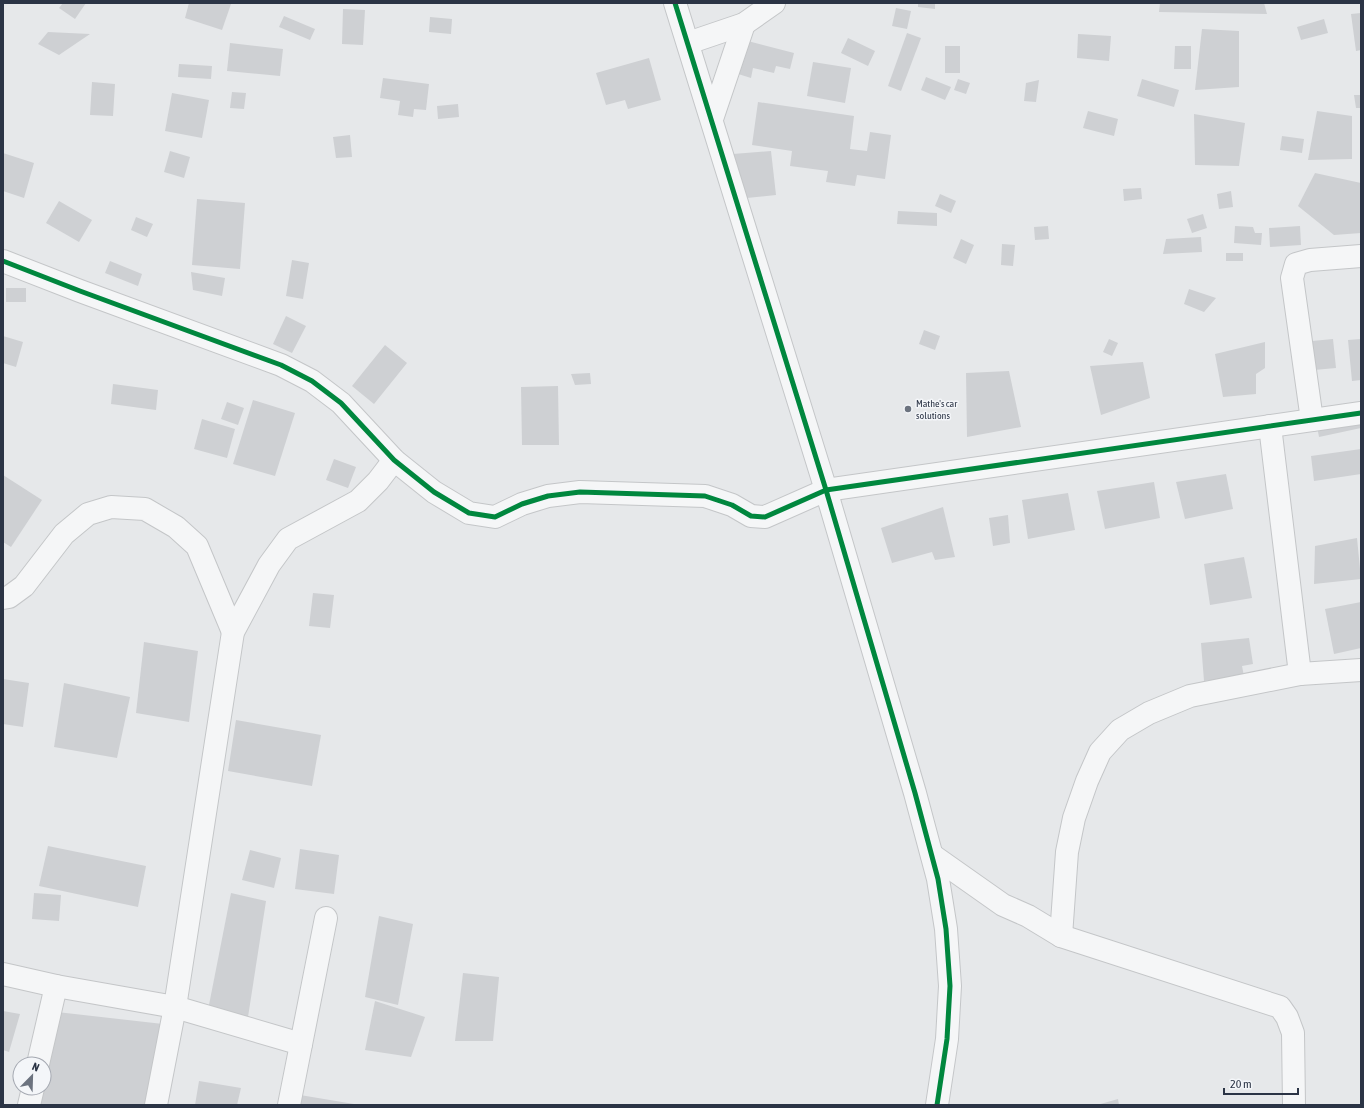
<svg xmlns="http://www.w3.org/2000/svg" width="1364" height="1108" font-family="'Asap Condensed',sans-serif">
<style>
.building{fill:#ced0d3}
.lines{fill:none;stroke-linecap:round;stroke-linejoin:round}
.minor-casing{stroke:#c4c6c8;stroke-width:24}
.minor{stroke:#f5f6f7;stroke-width:22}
.cycleway-casing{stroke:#f4f6f9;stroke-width:8}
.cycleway{stroke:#00873e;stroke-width:5}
.poi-dot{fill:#6c737f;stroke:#f4f6f9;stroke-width:1.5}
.labels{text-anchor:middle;stroke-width:3;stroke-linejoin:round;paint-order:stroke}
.poi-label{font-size:10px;fill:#2b3445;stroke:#f4f6f9;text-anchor:start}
</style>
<rect width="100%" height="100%" fill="#e6e8ea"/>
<g class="building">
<path d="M63,3H86L75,19L59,8Z"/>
<path d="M189,3L231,4L222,30L185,18Z"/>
<path d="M918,3H935V9L918,7Z"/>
<path d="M1160,3H1264L1267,14L1159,12Z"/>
<path d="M896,8L911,11L907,29L892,26Z"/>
<path d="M343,9L365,10L363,45L342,44Z"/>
<path d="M1361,13V50L1356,51L1351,14Z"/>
<path d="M284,16L315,29L310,40L279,27Z"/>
<path d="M430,17L452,19L451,34L429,32Z"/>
<path d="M1324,19L1328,33L1301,40L1297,27Z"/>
<path d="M1202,29L1239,31V87L1195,90Z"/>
<path d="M48,32L90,34L59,55L38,44Z"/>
<path d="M907,33L921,38L901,91L888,86Z"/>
<path d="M1078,34L1111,36L1109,61L1077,58Z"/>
<path d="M848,38L875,51L868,66L841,53Z"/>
<path d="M744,40L794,53L790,69L776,66L774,73L753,68L751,78L735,73Z"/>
<path d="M230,43L283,49L280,76L227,71Z"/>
<rect x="945" y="46" width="15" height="27"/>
<path d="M1175,46H1191V69H1174Z"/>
<path d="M649,58L661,100L628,109L625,100L606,105L596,73Z"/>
<path d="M813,62L851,68L845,103L807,96Z"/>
<path d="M179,64L212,66L211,79L178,77Z"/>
<path d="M926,77L951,87L945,100L921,90Z"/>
<path d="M383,78L429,84L426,110L414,109L413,117L398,115L400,101L380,98Z"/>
<path d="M958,79L970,83L966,94L954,90Z"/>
<path d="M1142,79L1179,90L1174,107L1137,96Z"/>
<path d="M1039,80L1036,102L1024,101L1026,83Z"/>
<path d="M92,82L115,84L113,116L90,115Z"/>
<path d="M232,92L246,93L244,109L230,108Z"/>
<path d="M172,93L209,100L202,138L165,131Z"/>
<path d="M1354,95H1361V108H1356Z"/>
<path d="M758,102L854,116L850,149L867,151L870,132L891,135L885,179L857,175L855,186L826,182L828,171L790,166L792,151L752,145Z"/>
<path d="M458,104L459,117L438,119L437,106Z"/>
<path d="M1088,111L1118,119L1114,136L1083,128Z"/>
<path d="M1317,111L1352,116V159L1308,160Z"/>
<path d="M1194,114L1245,123L1239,166L1195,165Z"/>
<path d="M350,135L352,157L336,158L333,137Z"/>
<path d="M1282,136L1304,139L1302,153L1280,150Z"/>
<path d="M170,151L190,157L184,178L164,172Z"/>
<path d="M771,151L776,195L737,199L733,154Z"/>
<path d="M3,153L34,163L24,198L3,191Z"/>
<path d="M1315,173L1361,183V233L1334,235L1298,206Z"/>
<path d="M1141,188L1142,199L1124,201L1123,189Z"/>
<path d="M1231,191L1233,207L1219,209L1217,194Z"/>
<path d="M940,194L956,201L951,213L935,206Z"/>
<path d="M197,199L245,203L240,269L192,265Z"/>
<path d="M59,201L92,220L79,242L46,223Z"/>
<path d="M898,211L937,213V226L897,224Z"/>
<path d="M1203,214L1207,228L1192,233L1187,219Z"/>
<path d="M136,217L153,224L147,237L131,230Z"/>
<path d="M1048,226L1049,239L1035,240L1034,227Z"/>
<path d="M1235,226L1253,227L1255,233H1262L1261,245L1234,243Z"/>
<path d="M1300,226L1301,245L1270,247L1269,228Z"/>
<path d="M1201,237L1202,252L1163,254L1166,239Z"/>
<path d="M961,239L974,245L966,264L953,258Z"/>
<path d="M1002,244L1015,245L1013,266L1001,265Z"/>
<rect x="1226" y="253" width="17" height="8"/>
<path d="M292,260L309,263L303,299L286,296Z"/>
<path d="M110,261L142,274L138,286L105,273Z"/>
<path d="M191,272L225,278L222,296L193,290Z"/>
<rect x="6" y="288" width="20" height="14"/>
<path d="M1189,289L1216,298L1204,312L1184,304Z"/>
<path d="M286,316L306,326L292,353L273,344Z"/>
<path d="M924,330L940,336L935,350L919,344Z"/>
<path d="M3,336L23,342L16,367L3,363Z"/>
<path d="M1109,339L1118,343L1112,356L1103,352Z"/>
<path d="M1333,339L1336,368L1314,370L1312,341Z"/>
<path d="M1361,339V380L1352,381L1348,340Z"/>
<path d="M1265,342V368L1256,374V394L1223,397L1215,354Z"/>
<path d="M385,345L407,363L374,404L352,386Z"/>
<path d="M1143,362L1150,398L1101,415L1090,366Z"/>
<path d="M1009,371L1021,427L967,437L966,373Z"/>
<path d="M590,373L591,384L575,385L571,374Z"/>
<path d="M113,384L158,390L156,410L111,404Z"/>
<path d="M558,386L559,445H522L521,387Z"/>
<path d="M253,400L295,413L275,476L233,464Z"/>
<path d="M227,402L244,408L238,425L221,419Z"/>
<path d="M1361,417V428L1319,437L1317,426Z"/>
<path d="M202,419L235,429L227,458L194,449Z"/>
<path d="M1361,449V474L1314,481L1311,456Z"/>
<path d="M334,459L356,467L348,488L326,480Z"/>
<path d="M1226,474L1233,509L1185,519L1176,482Z"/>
<path d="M3,475L42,500L11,547L3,542Z"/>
<path d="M1154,482L1160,518L1105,529L1097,491Z"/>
<path d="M1068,493L1075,530L1028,539L1022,500Z"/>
<path d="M943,507L955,557L935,560L932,552L892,563L881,528Z"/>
<path d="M1008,515L1010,543L993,546L989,518Z"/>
<path d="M1357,538L1361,579L1314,584L1315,546Z"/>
<path d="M1244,557L1252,598L1210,605L1204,564Z"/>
<path d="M313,593L334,595L330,628L309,626Z"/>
<path d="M1361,602V648L1334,654L1325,609Z"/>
<path d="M1249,638L1253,664L1242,666L1244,676L1204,681L1201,643Z"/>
<path d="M144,642L198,651L189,722L136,713Z"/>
<path d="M3,679L29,683L23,727L3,724Z"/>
<path d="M64,683L130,697L117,758L54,747Z"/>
<path d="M236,720L321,735L312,786L228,771Z"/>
<path d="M48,846L146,866L138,907L39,886Z"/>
<path d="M300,849L339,855L334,894L295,889Z"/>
<path d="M250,850L281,858L274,888L242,880Z"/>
<path d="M34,893L61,895L59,921L32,919Z"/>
<path d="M231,893L266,901L248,1017L208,1010Z"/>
<path d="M379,916L413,924L398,1005L365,997Z"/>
<path d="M463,973L499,977L493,1041H455Z"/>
<path d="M375,1001L425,1017L411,1057L365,1050Z"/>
<path d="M3,1011L20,1014L9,1052L3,1050Z"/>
<path d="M57,1012L163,1024L148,1105H38L42,1088H44V1077Z"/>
<path d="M199,1081L241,1088L237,1105H195Z"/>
<path d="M294,1094L354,1104V1105H292Z"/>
<path d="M1118,1099L1119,1105H1097Z"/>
</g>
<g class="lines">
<defs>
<g id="minor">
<path d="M675,3L826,490L915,793L938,879L946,929L950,986L947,1039L937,1105"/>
<path d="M688,43L744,24L774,3"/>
<path d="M712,119L744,24"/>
<path d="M3,261L80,291L281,365L312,381L341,403L394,460L434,492L469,513L495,517L522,504L548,496L580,492L705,496L732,505L751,516L765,517L826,490L1361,413"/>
<path d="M1312,420L1292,278L1296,264L1310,260L1361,256"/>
<path d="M1270,426L1300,674"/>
<path d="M3,598L9,597L24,586L64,534L88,514L111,507L145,509L176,527L197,546L233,632"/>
<path d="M932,855L1003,905L1028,916L1061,936L1280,1007L1287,1017L1293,1033L1294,1105"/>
<path d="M1061,936L1067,852L1074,818L1087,781L1100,752L1120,730L1149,713L1190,696L1300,674L1361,670"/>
<path d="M3,974L56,986L175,1007L301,1044"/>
<path d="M38,1064L56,986"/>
<path d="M29,1105L33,1088"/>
<path d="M156,1105L175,1007L233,632L269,565L288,539L358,501L378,481L394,460"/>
<path d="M289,1105L326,918"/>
</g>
</defs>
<use href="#minor" class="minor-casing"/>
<use href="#minor" class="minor"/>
<defs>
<g id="cycleway">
<path d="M675,3L826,490L915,793L938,879L946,929L950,986L947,1039L937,1105"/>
<path d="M3,261L80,291L281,365L312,381L341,403L394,460L434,492L469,513L495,517L522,504L548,496L580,492L705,496L732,505L751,516L765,517L826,490L1361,413"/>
</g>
</defs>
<use href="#cycleway" class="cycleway-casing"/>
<use href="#cycleway" class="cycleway"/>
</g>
<circle class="poi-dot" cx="908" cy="409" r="4"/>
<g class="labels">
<g class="poi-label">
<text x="916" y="407">Mathe's car<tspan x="916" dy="12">solutions</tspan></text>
</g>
</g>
<rect width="1364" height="1108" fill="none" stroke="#2b3445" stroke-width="8"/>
<g transform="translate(32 1076) rotate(23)"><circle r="19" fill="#f4f6f9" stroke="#a4a8b1"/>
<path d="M0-3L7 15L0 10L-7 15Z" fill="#6c737f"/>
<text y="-6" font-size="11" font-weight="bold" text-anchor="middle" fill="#2b3445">N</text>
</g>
<path d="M1224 1088v6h74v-6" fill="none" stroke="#2b3445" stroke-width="2"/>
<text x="1230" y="1088" font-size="12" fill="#2b3445" stroke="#f4f6f9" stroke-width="3" paint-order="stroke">20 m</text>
</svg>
